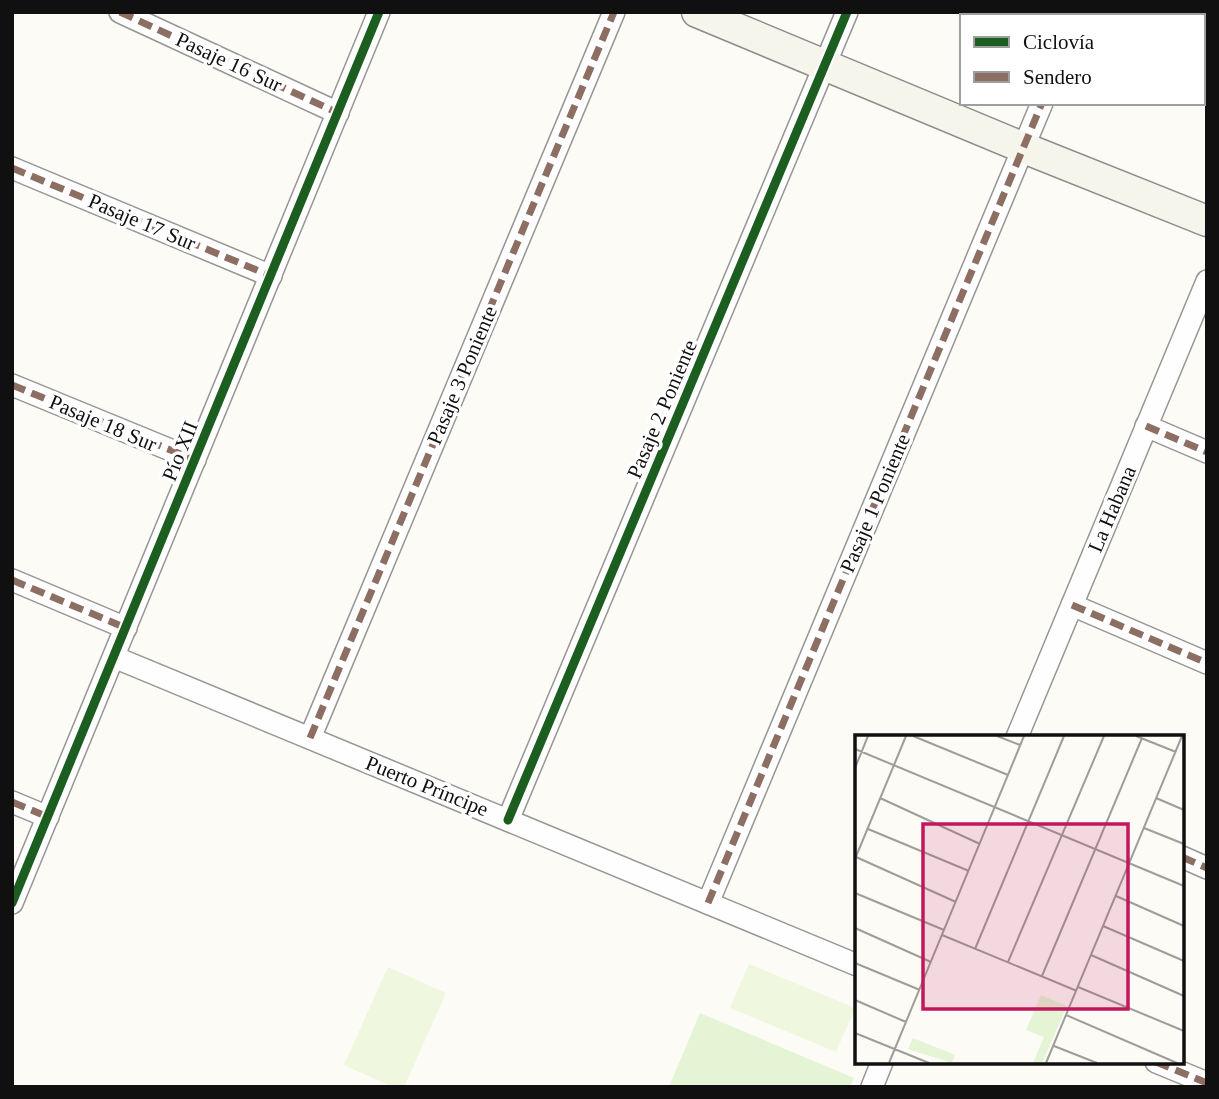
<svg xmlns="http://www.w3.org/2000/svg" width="1219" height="1099" font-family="Georgia,serif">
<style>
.green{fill:#e4f4d4}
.pitch{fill:#eff7df}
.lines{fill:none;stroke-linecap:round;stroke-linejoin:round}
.street-casing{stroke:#969694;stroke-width:24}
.secondary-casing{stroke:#8d8c8a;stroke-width:33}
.street{stroke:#fffefe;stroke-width:21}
.secondary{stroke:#f6f5eb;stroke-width:30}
.quiet{stroke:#8d6e63;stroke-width:7;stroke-dasharray:14 7;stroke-linecap:butt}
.cycleway-casing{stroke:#fff;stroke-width:13}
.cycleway{stroke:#1b5e20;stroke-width:9}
.labels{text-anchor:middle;stroke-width:7;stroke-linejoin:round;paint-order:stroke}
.street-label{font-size:21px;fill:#101010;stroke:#fff}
.inset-road{fill:none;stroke:#9e9d9a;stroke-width:2}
.view{fill:#c2185b;fill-opacity:0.15;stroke:#c2185b;stroke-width:3.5}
.inset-edge{fill:none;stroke:#101010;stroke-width:3.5}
</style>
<rect width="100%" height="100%" fill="#fcfbf6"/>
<path class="green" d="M700,1013L854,1078L850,1087H669Z"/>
<g class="pitch">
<path d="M749,964L855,1008L836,1052L730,1008Z"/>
<path d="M388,967L446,993L404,1087H393L344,1065Z"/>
</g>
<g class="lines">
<defs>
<g id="street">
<path d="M120,12L338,113"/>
<path d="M1079,16L1080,12"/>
<path d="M12,168L271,276"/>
<path d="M12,385L195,460"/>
<path d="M1146,426L1207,452"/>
<path d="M12,580L126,628"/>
<path d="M1072,605L1207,663"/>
<path d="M114,657L857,965"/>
<path d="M1017,737L1207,281"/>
<path d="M310,738L614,12"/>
<path d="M12,802L48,817"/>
<path d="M508,820L847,12"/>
<path d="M1182,857L1207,868"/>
<path d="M12,903L379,12"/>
<path d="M708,903L1042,103"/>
<path d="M1156,1062L1207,1083"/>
<path d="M872,1087L882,1062"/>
</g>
<path id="secondary" d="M697,12L1024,148L1207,221"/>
</defs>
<use href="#street" class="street-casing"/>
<use href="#secondary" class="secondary-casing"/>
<use href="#street" class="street"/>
<use href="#secondary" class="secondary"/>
<g class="quiet">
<path d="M120,12L338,113"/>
<path d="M1079,16L1080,12"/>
<path d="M12,168L271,276"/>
<path d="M12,385L195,460"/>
<path d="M1146,426L1207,452"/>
<path d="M12,580L126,628"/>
<path d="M1072,605L1207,663"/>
<path d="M310,738L614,12"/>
<path d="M12,802L48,817"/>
<path d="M1182,857L1207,868"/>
<path d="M708,903L1042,103"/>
<path d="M1156,1062L1207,1083"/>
</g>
<defs>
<g id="cycleway">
<path d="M508,820L847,12"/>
<path d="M12,903L379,12"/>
</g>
</defs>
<use href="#cycleway" class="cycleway-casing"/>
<use href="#cycleway" class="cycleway"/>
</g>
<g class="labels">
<g class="street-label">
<text transform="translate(229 62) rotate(25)" y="7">Pasaje 16 Sur</text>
<text transform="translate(142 222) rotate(23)" y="7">Pasaje 17 Sur</text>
<text transform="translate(462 375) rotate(-67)" y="7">Pasaje 3 Poniente</text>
<text transform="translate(662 409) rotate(-67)" y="7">Pasaje 2 Poniente</text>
<text transform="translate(103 423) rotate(23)" y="7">Pasaje 18 Sur</text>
<text transform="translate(180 451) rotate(-68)" y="7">Pío XII</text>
<text transform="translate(875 503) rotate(-67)" y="7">Pasaje 1 Poniente</text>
<text transform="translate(1112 509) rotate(-67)" y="7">La Habana</text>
<text transform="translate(427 786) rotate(22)" y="7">Puerto Príncipe</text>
</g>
</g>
<g transform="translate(855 735)">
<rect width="329" height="329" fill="#fcfbf6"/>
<path d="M186,260L212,271L187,328H178L189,302L171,295ZM58,303L100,320L97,328L53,314Z" fill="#e4f4d4"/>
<path class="inset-road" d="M58,1L153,40M142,1L165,10M281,1L321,17M0,14L329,151M0,33L13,1M25,63L125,109M301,63L329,75M289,93L329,109M13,94L114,136M1,122L101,167M0,124L51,1M0,158L89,195M261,161L329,191M248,191L329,226M0,193L76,227M87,200L222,256M120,214L209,1M236,220L329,261M153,227L249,1M0,228L65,255M187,241L287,3M223,252L329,296M0,265L51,287M211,280L322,328M0,298L74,328M199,311L242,328M34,328L169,1M191,328L327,1"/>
<path class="view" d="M68,89H273V274H68Z"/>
<rect width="329" height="329" class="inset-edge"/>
</g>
<rect width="1219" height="1099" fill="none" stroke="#101010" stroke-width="28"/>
<rect x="960" y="14" width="245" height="91" fill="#ffffff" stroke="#9f9f9f" stroke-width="2"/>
<rect x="974" y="37" width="35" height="10" fill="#1b5e20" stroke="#9f9f9f" stroke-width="2"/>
<text x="1023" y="49" font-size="21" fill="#101010">Ciclovía</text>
<rect x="974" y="72" width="35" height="10" fill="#8d6e63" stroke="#9f9f9f" stroke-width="2"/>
<text x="1023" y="84" font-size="21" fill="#101010">Sendero</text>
</svg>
